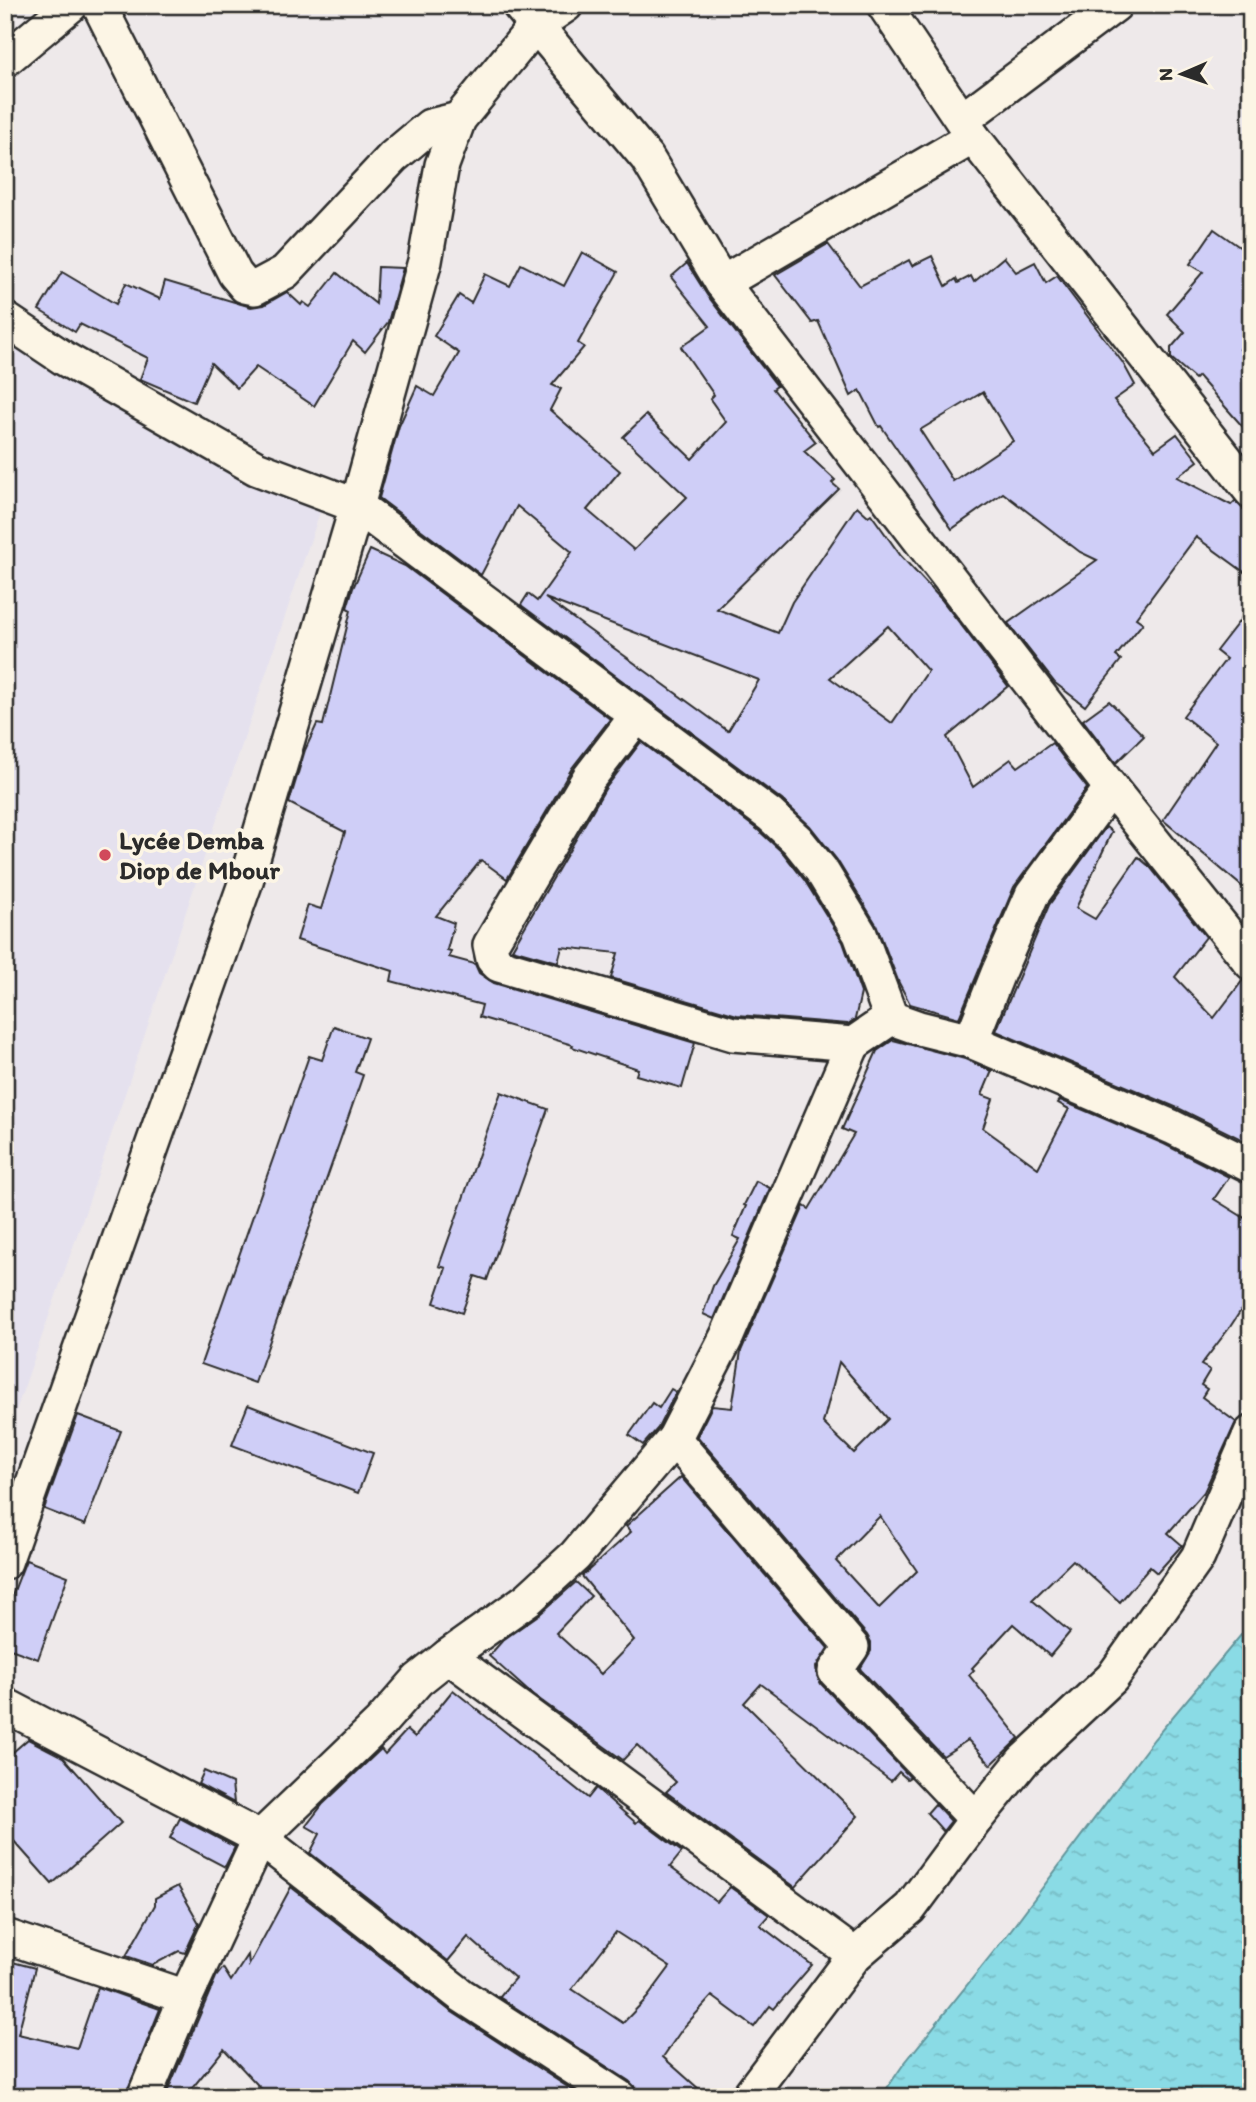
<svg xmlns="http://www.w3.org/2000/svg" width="1256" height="2102" font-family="Itim,sans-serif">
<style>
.built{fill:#e5e1ee}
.water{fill:url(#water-ripples);stroke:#64959b;stroke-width:2}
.building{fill:#cfcef7;stroke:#2b2b2b;stroke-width:2;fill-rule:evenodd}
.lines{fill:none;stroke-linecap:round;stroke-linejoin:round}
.street-casing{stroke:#2b2b2b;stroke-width:38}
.street{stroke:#fcf5e5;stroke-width:33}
.poi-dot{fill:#d1495b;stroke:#fcf5e5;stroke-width:2.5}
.labels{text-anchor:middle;stroke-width:7;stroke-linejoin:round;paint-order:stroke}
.poi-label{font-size:26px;font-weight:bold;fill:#2b2b2b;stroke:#fcf5e5;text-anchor:start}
</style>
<defs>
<pattern id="water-ripples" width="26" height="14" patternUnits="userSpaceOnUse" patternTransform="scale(1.75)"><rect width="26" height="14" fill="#8adbe5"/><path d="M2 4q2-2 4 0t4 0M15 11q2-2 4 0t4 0" fill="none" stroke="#77bcc5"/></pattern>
</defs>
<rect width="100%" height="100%" fill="#eee9ea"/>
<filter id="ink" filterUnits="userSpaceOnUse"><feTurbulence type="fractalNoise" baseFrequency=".0143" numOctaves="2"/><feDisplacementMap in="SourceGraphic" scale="14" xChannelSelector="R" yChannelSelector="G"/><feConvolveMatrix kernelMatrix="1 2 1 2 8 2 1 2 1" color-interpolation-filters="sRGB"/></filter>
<g filter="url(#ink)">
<path class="built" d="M5,329L322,506L88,1204L5,1442Z"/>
<path class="water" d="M1251,1623V2097H881L903,2065L1007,1935L1154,1739Z"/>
<g class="building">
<path d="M1214,229L1251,255V335L1240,349L1251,358V436L1198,376L1195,379L1171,358V348L1185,332L1167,314L1203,272L1190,264Z"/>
<path d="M828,244L860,286L909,260L912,266L932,256L946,286L956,279L958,283L971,276L974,282L1004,257L1016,272L1035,262L1046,283L1057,276L1123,363L1135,385L1114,400L1155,450L1177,434L1198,461L1177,477L1231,505L1235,501L1243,509L1251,510V577L1196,537L1136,618L1143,623L1116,656L1121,660L1085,706L1055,683L1008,623L1097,560L1080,552L1003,493L952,529L881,426L879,427L860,390L851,396L818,321L812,323L775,275ZM983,392L1013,441L953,481L920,430Z"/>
<path d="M582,252L618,272L578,343L584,347L552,385L561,389L550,410L620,471L587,510L634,550L687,497L623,437L646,415L692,459L726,422L710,399L714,395L681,347L710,326L671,277L687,263L707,295L777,386L773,389L816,442L804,451L835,480L832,483L839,489L717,609L778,633L792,602L857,506L868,516L871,514L901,556L941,599L1008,686L947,737L973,787L1011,759L1018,767L1052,743L1087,788L1014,887L959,1018L910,1004L899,983L876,924L837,860L810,826L782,800L521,605L528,594L537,601L572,552L517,506L481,575L379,498L399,426L417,386L434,396L459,353L434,336L459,295L471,303L485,274L510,286L521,264L564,286ZM545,598L759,680L728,731ZM888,626L928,671L892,723L830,678Z"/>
<path d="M378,267L403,268L388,322L365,352L353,341L314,406L256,367L237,388L211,363L194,402L140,379L148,358L80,324L75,332L39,310L62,272L116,304L126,283L160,299L165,281L251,307L264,305L287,292L301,305L303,302L310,307L337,273L376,304Z"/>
<path d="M370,550L405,566L610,719L572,768L507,879L481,860L436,916L454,923L447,950L451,951L449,957L475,964L479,973L494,983L695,1043L682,1088L636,1075L638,1069L572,1047L573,1045L479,1017L482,1005L391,981L393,971L297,940L308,905L321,909L345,832L289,803L305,750L317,724L323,725L351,610L347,608L353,588Z"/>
<path d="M1251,606V894L1163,820L1216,742L1183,716L1226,659L1216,651Z"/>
<path d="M1109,701L1144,736L1116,763L1083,720Z"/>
<path d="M641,742L758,830L783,853L805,881L843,942L861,993L855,1019L848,1024L737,1015L611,978L618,953L562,947L558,962L512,949L605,789Z"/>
<path d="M1106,827L1112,832L1076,908L1095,919L1138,857L1150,867L1206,937L1175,977L1214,1018L1243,980L1251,982V1144L1180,1109L996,1031L1049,905Z"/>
<path d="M334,1026L367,1038L355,1072L363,1075L255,1383L201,1364L309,1056L322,1060Z"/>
<path d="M893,1040L965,1059L992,1071L982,1095L993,1099L983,1128L1038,1168L1069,1109L1058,1103L1060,1100L1164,1144L1229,1177L1214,1199L1251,1222V1295L1230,1327L1201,1365L1210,1370L1201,1385L1207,1389L1202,1397L1236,1422L1204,1492L1168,1533L1182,1545L1157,1573L1150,1567L1120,1602L1073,1560L1032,1600L1070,1632L1050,1656L1013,1624L972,1668L974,1670L969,1675L1019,1738L991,1765L968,1740L943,1756L860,1669L871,1651V1642L867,1635L697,1436L712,1406L732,1408L741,1351L804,1206L809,1209L854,1134L842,1129L877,1051ZM839,1362L888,1419L854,1453L823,1423ZM880,1516L917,1571L879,1608L836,1561Z"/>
<path d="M501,1092L548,1109L487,1280L475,1276L462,1313L434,1303L446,1268L439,1266Z"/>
<path d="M756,1181L770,1188L714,1319L703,1314L713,1286L740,1239L733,1236L746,1206L744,1205Z"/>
<path d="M671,1389L676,1392L658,1428L643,1445L629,1435L652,1403L659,1408Z"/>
<path d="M248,1405L373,1453L358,1493L232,1445Z"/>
<path d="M78,1415L121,1431L85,1525L44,1509Z"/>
<path d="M681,1477L828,1648L816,1667L817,1676L821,1684L910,1777L907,1779L899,1772L891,1781L761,1684L744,1703L858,1816L795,1887L666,1792L676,1782L637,1745L623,1760L528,1691L489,1656L503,1640L541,1613L576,1582L591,1596L556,1633L601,1674L634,1640L582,1576L631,1532L626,1526Z"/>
<path d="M26,1560L68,1576L38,1659L5,1647V1614Z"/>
<path d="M453,1690L588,1798L596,1788L636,1823L639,1820L682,1852L670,1867L717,1902L730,1887L769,1915L760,1925L812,1965L774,2009L770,2006L754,2027L712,1996L683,2028L663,2057L708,2097H638L636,2088L629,2081L499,1997L515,1978L468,1937L448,1961L310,1853L320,1834L306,1826L323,1804L381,1749L385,1754L407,1730L415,1737ZM616,1932L670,1967L647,1998L623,2023L572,1989Z"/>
<path d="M28,1739L63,1757L121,1823L52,1884L5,1831V1759Z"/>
<path d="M204,1771L232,1783L234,1803L198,1784Z"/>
<path d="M935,1804L951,1821L943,1831L927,1813Z"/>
<path d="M180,1818L235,1847L225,1867L170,1838Z"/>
<path d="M178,1886L199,1923L185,1953L179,1951L153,1965L126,1956L155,1905V1898Z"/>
<path d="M291,1887L449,2010L583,2097H269L224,2049L185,2097H165L216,1977L223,1968L231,1981L248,1955L249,1965Z"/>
<path d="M5,1960L35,1968L18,2034L77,2048L98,1987L160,2009L125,2097H5Z"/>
</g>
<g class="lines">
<defs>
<g id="street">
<path d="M99,5L235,274L245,286L255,288L285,272L393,157L430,126L459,119"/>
<path d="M519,5L647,158L722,283L1111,788L1251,963"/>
<path d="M884,5L973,137L1251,491"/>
<path d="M5,60L71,5"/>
<path d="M962,120L1115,5"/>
<path d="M722,283L973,137"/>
<path d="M5,319L65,359L256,468L357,506L770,815L797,840L821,870L860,934L891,1018"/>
<path d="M636,717L589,778L490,945L493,959L499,965L733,1034L853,1044L891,1018L919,1028L971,1041L1172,1127L1251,1166"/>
<path d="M971,1041L998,973L1032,895L1111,788"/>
<path d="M674,1439L852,1647L835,1671L976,1819"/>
<path d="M5,1562L246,881L357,506L425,261L442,165L459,119L535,26L566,5"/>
<path d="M448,1656L855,1955"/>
<path d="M5,1705L260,1838L461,1995L619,2097"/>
<path d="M5,1936L186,1997"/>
<path d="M144,2097L186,1997L260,1838L380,1723L418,1680L448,1656L528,1599L575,1556L674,1439L727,1336L853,1044"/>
<path d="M748,2097L855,1955L910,1908L976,1819L1023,1761L1112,1678L1198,1557L1251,1433"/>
</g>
</defs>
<use href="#street" class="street-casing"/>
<use href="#street" class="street"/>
</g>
</g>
<circle class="poi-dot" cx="105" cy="855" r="7"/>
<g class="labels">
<g class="poi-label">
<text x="119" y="849">Lycée Demba<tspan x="119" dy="30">Diop de Mbour</tspan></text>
</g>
</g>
<rect width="1256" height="2102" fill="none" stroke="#fcf5e5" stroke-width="28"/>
<rect x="14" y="14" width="1228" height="2074" fill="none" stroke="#2b2b2b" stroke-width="2.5" filter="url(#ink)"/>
<g transform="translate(1182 74) rotate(268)" stroke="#fcf5e5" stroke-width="5" paint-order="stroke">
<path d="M0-5L12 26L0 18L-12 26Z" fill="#2b2b2b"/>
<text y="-10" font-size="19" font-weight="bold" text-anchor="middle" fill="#2b2b2b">N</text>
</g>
</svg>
